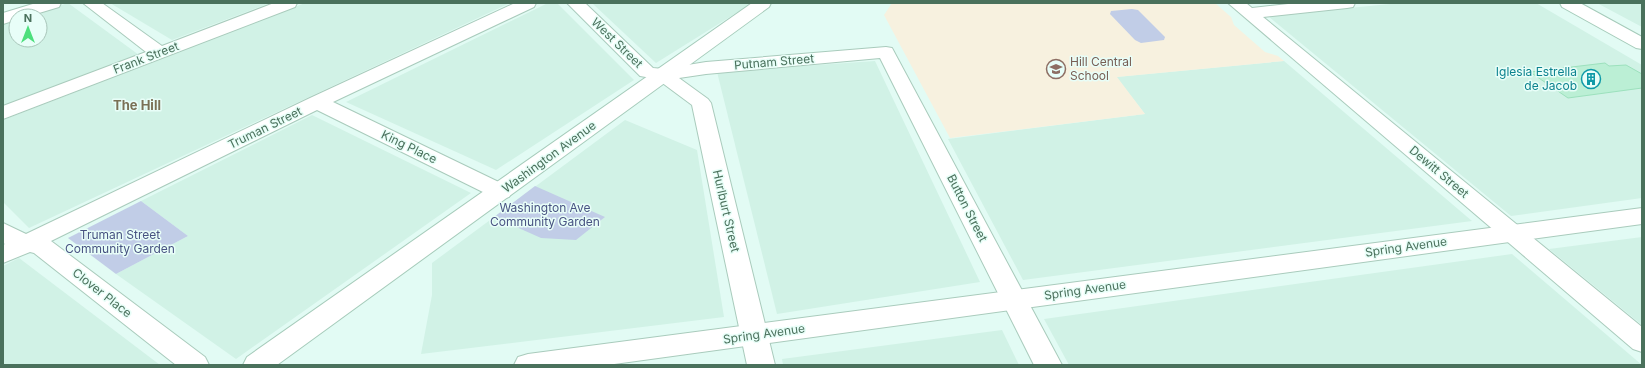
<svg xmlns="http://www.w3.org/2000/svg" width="1645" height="368" font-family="Inter,sans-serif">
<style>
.residential{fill:#d1f2e6}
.education{fill:#f7f1df}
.green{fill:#c1cde7}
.building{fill:#bbefd5;stroke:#9ce1bd}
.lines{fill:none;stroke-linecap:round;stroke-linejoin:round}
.minor-casing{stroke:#a9cbbc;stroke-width:2}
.tertiary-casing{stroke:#a9cbbc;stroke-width:2}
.secondary-casing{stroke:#a5cbba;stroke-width:2}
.minor{fill:#fff;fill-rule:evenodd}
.tertiary{fill:#fff;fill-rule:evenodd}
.secondary{fill:#fff;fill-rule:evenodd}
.labels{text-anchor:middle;stroke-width:3;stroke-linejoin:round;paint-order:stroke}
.street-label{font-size:12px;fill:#4a715c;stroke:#e8fef8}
.education-label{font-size:12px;fill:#785e54;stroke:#e8fef8;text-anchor:start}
.culture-label{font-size:12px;fill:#0d838f;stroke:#e8fef8;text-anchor:end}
.park-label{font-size:12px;fill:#485382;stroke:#e8fef8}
.neighbourhood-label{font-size:13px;font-weight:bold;fill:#7a7155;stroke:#e8fef8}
</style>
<rect width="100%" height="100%" fill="#e2fbf4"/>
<g class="residential">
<path d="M68,3L139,55L3,106V24L16,20V40H40V16H27Z"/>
<path d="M110,3H270L172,40Z"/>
<path d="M305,3H510L29,228L3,202V120Z"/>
<path d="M548,3H557L634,80L496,170L346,102Z"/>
<path d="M592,3H747L749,5L656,63Z"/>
<path d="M1400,3H1536L1642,65V198L1511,216L1268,16Z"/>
<path d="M1597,3H1642V27Z"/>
<path d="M875,61L980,282L777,314L717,72Z"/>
<path d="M1284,61L1472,221L1023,280L948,139L1145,114L1116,77Z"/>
<path d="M312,115L471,193L236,359L116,274L188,236L141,201Z"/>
<path d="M625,120L697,150L724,317L421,354L432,295V263Z"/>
<path d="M1642,237V325L1549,249Z"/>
<path d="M1512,254L1642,365H1069L1044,319Z"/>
<path d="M19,258L160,365H3V266Z"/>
<path d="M1002,330L1019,365H783L782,359Z"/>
</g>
<path class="education" d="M892,3H1215L1231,17L1234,25L1265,52L1278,56L1284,61L1117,77L1145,114L950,138L884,15Z"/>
<g class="green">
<path d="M1132,9L1138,10L1165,37L1164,40L1141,43L1135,40L1110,14L1111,11Z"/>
<path d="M535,186L605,217L576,240L541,238L494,217Z"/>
<path d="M141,201L188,236L116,274L68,238Z"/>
</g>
<path class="building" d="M1605,63L1609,66L1626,65L1642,74V88L1568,98L1530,72Z"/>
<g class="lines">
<defs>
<g id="minor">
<path d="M36,3H61L59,7L29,16H16V20L3,24V13Z"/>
<path d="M83,3H102L162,46L274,3H297L295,7L3,119V106L146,52Z"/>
<path d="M515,3H536L534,7L333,102L509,187L512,192L509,197L501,199L493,197L317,110L51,241L205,357L209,365H176L34,253L30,252L3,263V245L5,244L3,243V223L26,234L310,98Z"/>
<path d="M567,3H585L653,68L663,69L706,62L886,47L892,48L1062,365H1034L880,58L706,74L679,78L708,99L711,103L775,365H747L692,105L657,79L640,76Z"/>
<path d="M1228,3H1246L1252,8L1297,3H1355L1353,7L1347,8L1263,17L1642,327V352L1633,349Z"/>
</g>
<path id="tertiary" d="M1642,208V224L607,365H514L518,357L528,354Z"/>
<g id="secondary">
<path d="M752,3H771L769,7L277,365H243L247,357Z"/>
<path d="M1560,3H1580L1642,37V49L1636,48L1562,7Z"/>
</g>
</defs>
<use href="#minor" class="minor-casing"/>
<use href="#tertiary" class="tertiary-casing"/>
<use href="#secondary" class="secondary-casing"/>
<use href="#minor" class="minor"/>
<use href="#tertiary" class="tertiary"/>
<use href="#secondary" class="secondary"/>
</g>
<defs>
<symbol id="school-ring" viewBox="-11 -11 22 22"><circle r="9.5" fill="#e8fef8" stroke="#8d6e63" stroke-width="1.5"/><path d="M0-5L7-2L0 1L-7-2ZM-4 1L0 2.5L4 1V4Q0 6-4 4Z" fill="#8d6e63"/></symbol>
<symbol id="building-ring" viewBox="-11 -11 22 22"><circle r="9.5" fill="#e8fef8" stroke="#0f9aa8" stroke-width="1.5"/><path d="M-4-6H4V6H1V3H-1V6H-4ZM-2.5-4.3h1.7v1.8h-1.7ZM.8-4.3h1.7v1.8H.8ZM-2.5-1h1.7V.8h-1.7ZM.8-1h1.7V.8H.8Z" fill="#0f9aa8"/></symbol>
</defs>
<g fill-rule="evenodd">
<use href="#school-ring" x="1045" y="58" width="22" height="22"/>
<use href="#building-ring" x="1580" y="68" width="22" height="22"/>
</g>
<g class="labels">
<g class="street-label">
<text transform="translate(617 43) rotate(44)" y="4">West Street</text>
<text transform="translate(146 58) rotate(-21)" y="4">Frank Street</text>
<text transform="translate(774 62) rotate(-5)" y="4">Putnam Street</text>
<text transform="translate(265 128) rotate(-26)" y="4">Truman Street</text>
<text transform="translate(409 147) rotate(26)" y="4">King Place</text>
<text transform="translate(549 157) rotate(-36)" y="4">Washington Avenue</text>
<text transform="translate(1439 172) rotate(40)" y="4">Dewitt Street</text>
<text transform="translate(967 208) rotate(63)" y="4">Button Street</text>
<text transform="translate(726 211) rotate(77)" y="4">Hurlburt Street</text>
<text transform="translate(1406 247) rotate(-8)" y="4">Spring Avenue</text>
<text transform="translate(1085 290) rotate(-8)" y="4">Spring Avenue</text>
<text transform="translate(102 293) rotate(38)" y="4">Clover Place</text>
<text transform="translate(764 334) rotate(-8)" y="4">Spring Avenue</text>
</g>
<g class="education-label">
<text x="1070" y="66">Hill Central<tspan x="1070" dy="14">School</tspan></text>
</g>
<g class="culture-label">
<text x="1577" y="76">Iglesia Estrella<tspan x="1577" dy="14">de Jacob</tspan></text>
</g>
<g class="park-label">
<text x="545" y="212">Washington Ave<tspan x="545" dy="14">Community Garden</tspan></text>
<text x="120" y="239">Truman Street<tspan x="120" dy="14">Community Garden</tspan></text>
</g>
<g class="neighbourhood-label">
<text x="137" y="110">The Hill</text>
</g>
</g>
<rect width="1645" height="368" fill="none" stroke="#4a715c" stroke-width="8"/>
<g transform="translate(28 28)"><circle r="19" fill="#e8fef8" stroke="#a9c6ba"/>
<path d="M0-3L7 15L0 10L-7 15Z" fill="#4cdf7c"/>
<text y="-6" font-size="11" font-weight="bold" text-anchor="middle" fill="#4a715c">N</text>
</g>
</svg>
